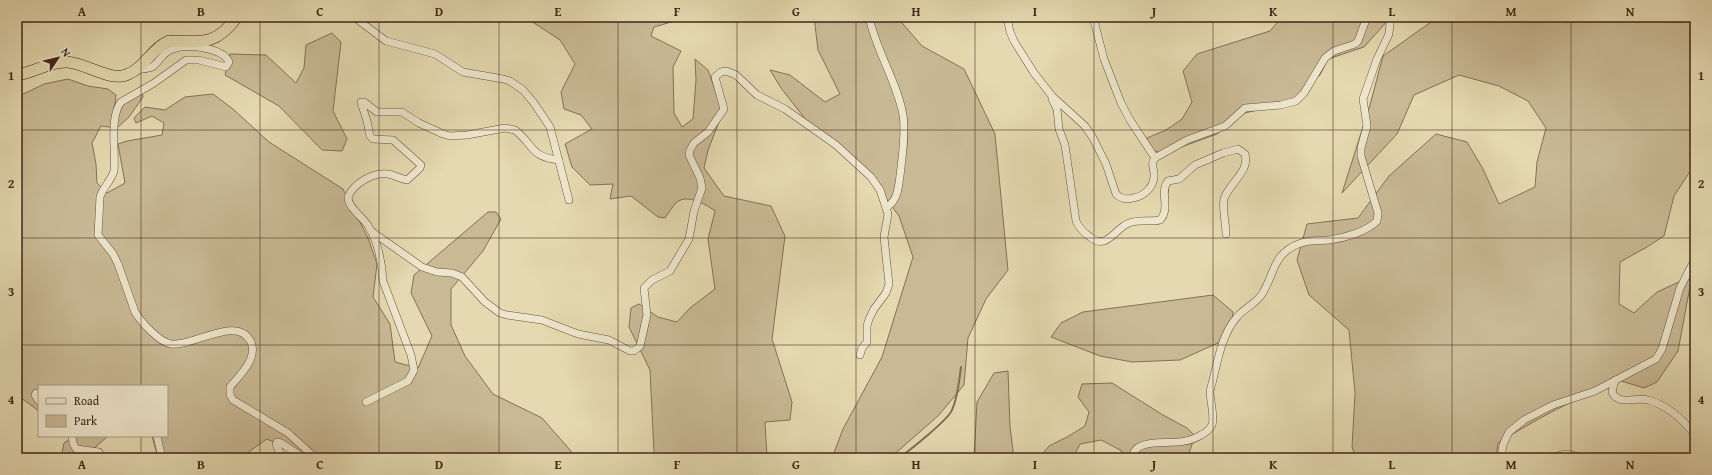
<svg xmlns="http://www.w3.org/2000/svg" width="1712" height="475" font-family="'Gentium Book Plus',serif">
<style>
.green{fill:#c9ba96;stroke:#867058}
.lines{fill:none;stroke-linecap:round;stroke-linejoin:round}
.stream{stroke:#836c55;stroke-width:2}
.minor-casing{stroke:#6b523f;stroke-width:8}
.highway-casing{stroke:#432519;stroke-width:12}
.minor{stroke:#ede6cc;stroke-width:7}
.highway{stroke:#e4d9b0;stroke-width:11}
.grid{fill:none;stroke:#432519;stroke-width:1;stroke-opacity:0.55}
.neatline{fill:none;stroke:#432519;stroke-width:1.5}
.grid-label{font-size:13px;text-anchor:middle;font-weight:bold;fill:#432519}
</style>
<rect width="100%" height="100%" fill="#e4d9b0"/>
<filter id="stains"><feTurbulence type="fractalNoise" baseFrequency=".005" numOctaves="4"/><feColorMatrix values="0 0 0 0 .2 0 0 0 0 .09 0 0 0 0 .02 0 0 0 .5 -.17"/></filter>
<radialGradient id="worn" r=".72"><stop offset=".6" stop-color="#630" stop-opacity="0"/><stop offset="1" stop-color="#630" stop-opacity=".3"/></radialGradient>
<g class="green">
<path d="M525,17H680L678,20L654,27L651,36L681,51L673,67L674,113L682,127L693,119L696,80L695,59L708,70L723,112L708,150L704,168L724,196L771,206L785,236L772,339L792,402L790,420L765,422L767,458H658L654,452L650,370L629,327L631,308L639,304L658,317L677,322L690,308L715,289L708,239L715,211C705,204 687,193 676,203C672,207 668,214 665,218L658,217L631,196L610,199L613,184L590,185L572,167L565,144L592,129L581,115L564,109L561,92L575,64L560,40Z"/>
<path d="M814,17H897L922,46L964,69L995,134L1008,270L986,299L968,338L964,385L938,416L890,458H832L843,429L882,357L913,257L899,216L870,177L813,129L781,88L770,70L790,75L825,102L840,94L818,50Z"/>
<path d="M1282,17H1391L1364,47L1328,59L1320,75L1293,101L1241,114L1217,134L1162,154L1147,147V138L1166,130L1182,119L1192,102L1183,71L1197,54L1270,31Z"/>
<path d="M1438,17H1695V164L1674,196L1664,236L1647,247L1620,262L1619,304L1634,313L1657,292L1692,276L1678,351L1657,382L1644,388L1618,380C1577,398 1536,419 1498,443L1496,458H1356L1352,447L1355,393L1349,330L1309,295L1297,260L1307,224L1358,218L1389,176L1436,134L1467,142L1483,169L1499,204L1535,187L1537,162L1546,128L1528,101L1499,86L1459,75L1414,95L1397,134L1342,193L1370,105L1383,56Z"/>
<path d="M332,33L341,42L333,111L347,139L342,151L322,150L279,106L225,75L230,54L266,55L296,83L304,68L306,45Z"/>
<path d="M68,79L88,86L108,89L116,95L114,111L126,98L142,92L143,97L129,117L117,128L101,126L92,143L96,164L97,183L107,193L125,183L118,144L127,141L162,135L164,123L152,116L136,123L134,118L145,107L165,110L185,97L213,94L233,109L269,142L343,189L368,238L377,264L373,297L390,324L395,362L418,368L432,336L411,293L414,275L488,212H496L501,219L483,251L451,289V325L465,356L493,394L542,418L577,458H308L267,439L247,453L219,458H158L152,436H167V386H39V411L17,395V97L44,84Z"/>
<path d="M1213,295L1233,312L1232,324L1218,343L1180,360L1132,362L1100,356L1051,337L1061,323L1083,312Z"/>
<path d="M1008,371L1010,427L1014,458H974L977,402L994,373Z"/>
<path d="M1112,383L1163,415L1187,428L1195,436L1189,453L1191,458H1118L1122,451L1101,440L1080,444L1073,458H1039L1049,446L1067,437L1085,426L1089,412L1078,397L1082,384Z"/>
<path d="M75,436H108L83,458H61L64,443Z"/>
</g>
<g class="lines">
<path class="stream" d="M899,458C910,450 948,420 952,410C958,397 959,381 961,367"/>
<defs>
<g id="minor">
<path d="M354,17L386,41L435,54L463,72L503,79L510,81L523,90L534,103L550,127L569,200"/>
<path d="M869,17C876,51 897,81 903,115C906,134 902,157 900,176C898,189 898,200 886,208"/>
<path d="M1007,17L1010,32L1014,41L1034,73L1052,96L1085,126L1093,138L1106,164L1116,194C1121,199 1126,200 1133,198C1145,196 1155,186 1154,173C1153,167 1151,163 1155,158L1187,140L1225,126L1245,108L1281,105L1296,101L1304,93L1325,58L1334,51L1355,44L1358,41L1367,17"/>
<path d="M1093,17L1104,59L1121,103L1130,120L1155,158"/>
<path d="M137,70C141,69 147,69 152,67C160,62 161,53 173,49C187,44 222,47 229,62L226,67L199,60H186L154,83L121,102C109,118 116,151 114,171C111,181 103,187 100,197L98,235L113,254L118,264L135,312C141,322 159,342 171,344C193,347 238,314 251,342C258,359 239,376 230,387V395L233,400L288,433L311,454L310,458"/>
<path d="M1052,99L1057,109L1059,129L1065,145L1076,221C1079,228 1083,232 1090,237C1107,251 1115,228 1129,223C1139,219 1151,222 1160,220C1171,209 1159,192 1168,181L1179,179L1195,165L1223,153L1238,149L1245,154C1250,172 1229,183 1224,199C1222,209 1226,224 1226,234"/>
<path d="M371,231L422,267L437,272L452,273L462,277L485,302L500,313L507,315L542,320L578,334L609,340L630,351H634L640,346L647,315L644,288L652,280L670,271L689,239L694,211L702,188L700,178L689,155L690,150L694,143L708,132L724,109L715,77L721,72L726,71L736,75L757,95L785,109L836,145L871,177L880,190L888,214L884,237L889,284L886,293L874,309L869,319L867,326V342L862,348L860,355"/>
<path d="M1615,380L1612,392C1619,407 1636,396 1648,400C1667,405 1684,421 1695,435"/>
<path d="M39,394L36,393L35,395L39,401"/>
<path d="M366,402L408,381L414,370L411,355L383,281C382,263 378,243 369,227C363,217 348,208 348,197C354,183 373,172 388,174C395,175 400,179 407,180L420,168L421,165L393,140L373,139L370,136L367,121L361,102H364L377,112H402L419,123L443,134L450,136L467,135L505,128L515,130C534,145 530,157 559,160"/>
<path d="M72,436L73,443L76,449L99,452L100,458"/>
<path d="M157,436L161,454L165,458"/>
<path d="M282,458L276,444L277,442L281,443L304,458"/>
<path d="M1132,458C1133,453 1136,448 1141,446C1158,438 1180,448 1201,435C1205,433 1210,429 1212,425C1215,418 1210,400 1210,391C1217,367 1220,336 1237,317C1244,308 1256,304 1262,294C1275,274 1272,253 1301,243C1310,240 1320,241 1329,240C1344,238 1366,232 1377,221L1378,213L1361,156V148L1367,126L1363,99L1377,59L1389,34L1390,23L1387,17"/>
<path d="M1501,458L1503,445L1509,432L1524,420L1553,405L1595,391L1656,359L1662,349L1680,288L1695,259"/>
<path d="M1549,458L1566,454L1586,458"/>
</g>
<path id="highway" d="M17,75C34,73 49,61 67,62C85,63 109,81 126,75C144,69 152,48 169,41C201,42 216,46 237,17"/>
</defs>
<use href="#minor" class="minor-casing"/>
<use href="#highway" class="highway-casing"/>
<use href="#minor" class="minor"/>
<use href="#highway" class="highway"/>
</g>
<path class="grid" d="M141,17V386M260,17V458M379,17V458M499,17V458M618,17V458M737,17V458M856,17V458M975,17V458M1094,17V458M1213,17V458M1333,17V458M1452,17V458M1571,17V458M17,130H1695M17,238H1695M17,345H1695M141,436V458"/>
<rect width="1712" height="475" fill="none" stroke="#e4d9b0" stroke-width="44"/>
<rect x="38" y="385" width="130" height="52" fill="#ede6cc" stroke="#a99984"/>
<rect x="46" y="398" width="20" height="6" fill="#ede6cc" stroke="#a99984"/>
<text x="74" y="405" font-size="12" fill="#432519">Road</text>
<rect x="46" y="415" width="20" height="12" fill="#c9ba96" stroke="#a99984"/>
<text x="74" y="425" font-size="12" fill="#432519">Park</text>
<g transform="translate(58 58) rotate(55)" stroke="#ede6cc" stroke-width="3" paint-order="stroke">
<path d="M0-3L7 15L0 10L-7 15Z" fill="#432519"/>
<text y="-6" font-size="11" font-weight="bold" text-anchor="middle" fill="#432519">N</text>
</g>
<rect x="22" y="22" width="1668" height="431" class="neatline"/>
<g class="grid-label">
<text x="82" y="16">A</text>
<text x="201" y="16">B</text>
<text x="320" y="16">C</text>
<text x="439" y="16">D</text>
<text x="558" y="16">E</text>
<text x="677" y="16">F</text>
<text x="796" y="16">G</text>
<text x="916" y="16">H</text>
<text x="1035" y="16">I</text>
<text x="1154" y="16">J</text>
<text x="1273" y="16">K</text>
<text x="1392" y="16">L</text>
<text x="1511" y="16">M</text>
<text x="1630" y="16">N</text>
<text x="11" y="80">1</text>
<text x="1701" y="80">1</text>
<text x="11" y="188">2</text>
<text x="1701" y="188">2</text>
<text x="11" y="296">3</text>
<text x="1701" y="296">3</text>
<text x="11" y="404">4</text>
<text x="1701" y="404">4</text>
<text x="82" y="469">A</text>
<text x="201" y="469">B</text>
<text x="320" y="469">C</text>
<text x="439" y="469">D</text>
<text x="558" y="469">E</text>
<text x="677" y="469">F</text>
<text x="796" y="469">G</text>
<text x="916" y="469">H</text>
<text x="1035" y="469">I</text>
<text x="1154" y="469">J</text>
<text x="1273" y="469">K</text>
<text x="1392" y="469">L</text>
<text x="1511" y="469">M</text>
<text x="1630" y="469">N</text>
</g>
<rect width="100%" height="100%" filter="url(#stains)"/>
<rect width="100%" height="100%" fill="url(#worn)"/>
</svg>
